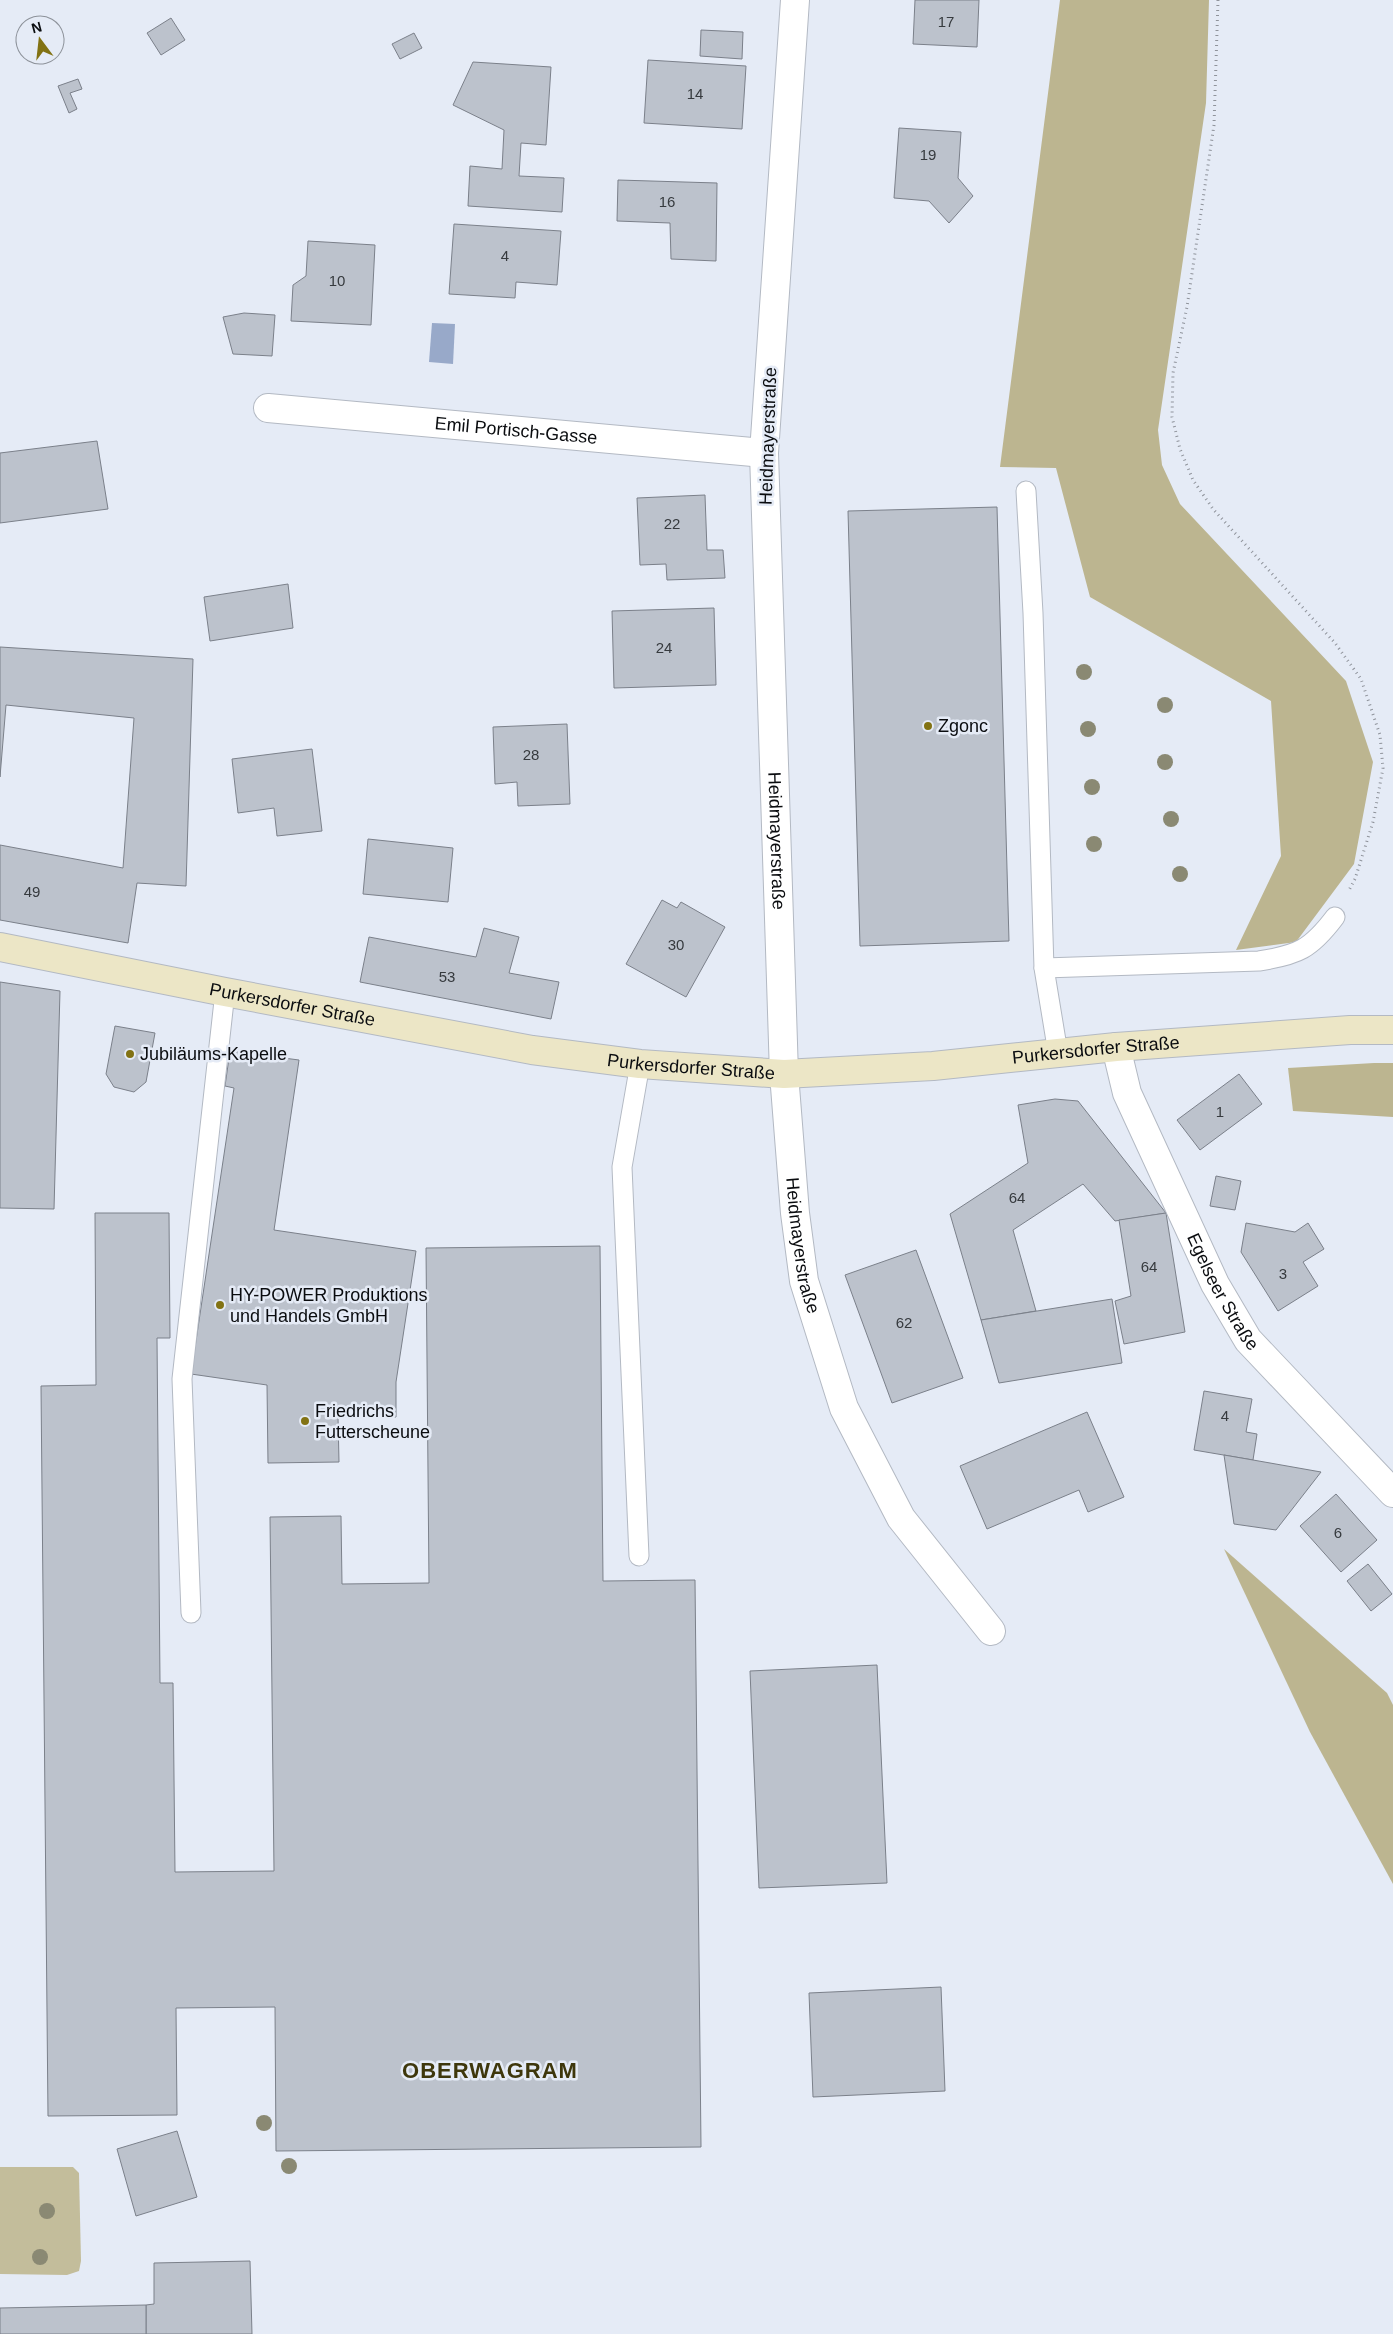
<svg xmlns="http://www.w3.org/2000/svg" width="1393" height="2334" font-family="Arial,sans-serif">
<style>
.green{fill:#c3bd9b}
.forest{fill:#bcb590}
.water{fill:#98a9c9}
.building{fill:#bcc2cc;stroke:#7b808a}
.lines{fill:none;stroke-linecap:round;stroke-linejoin:round}
.lane-casing{stroke:#b3b9c3;stroke-width:21}
.street-casing{stroke:#b3b9c3;stroke-width:30}
.secondary-casing{stroke:#b3b9c3;stroke-width:30}
.path{stroke:#8f939b;stroke-width:3;stroke-dasharray:1 4;stroke-linecap:butt}
.lane{stroke:#fff;stroke-width:19}
.street{stroke:#fff;stroke-width:28}
.secondary{stroke:#ece6c6;stroke-width:28}
.tree{fill:#8a8973}
.poi-dot{fill:#827213;stroke:#e5ebf6;stroke-width:2}
.labels{text-anchor:middle;stroke-width:5;stroke-linejoin:round;paint-order:stroke}
.number-label{font-size:15px;fill:#363a3e}
.street-label{font-size:18px;fill:#0a0c0f;stroke:#e5ebf6}
.poi-label{font-size:18px;fill:#0a0c0f;stroke:#e5ebf6;text-anchor:start}
.district-label{font-size:22px;font-weight:bold;letter-spacing:1px;fill:#3e370c;stroke:#e5ebf6}
</style>
<rect width="100%" height="100%" fill="#e5ebf6"/>
<path class="green" d="M0,2167H73L79,2173L81,2261L79,2271L67,2275L0,2274Z"/>
<g class="forest">
<path d="M1060,0H1209L1206,103L1158,430L1162,465L1180,504L1346,681L1373,762L1354,864L1296,942L1236,950L1281,856L1271,701L1090,597L1056,468L1000,467Z"/>
<path d="M1374,1063H1393V1117L1293,1111L1288,1068Z"/>
<path d="M1224,1549L1387,1693L1393,1705V1884L1310,1732Z"/>
</g>
<path class="water" d="M432,323L455,324L453,364L429,362Z"/>
<g class="building">
<path d="M915,0H979L977,47L913,44Z"/>
<path d="M171,18L185,40L161,55L147,33Z"/>
<path d="M701,30L743,32L742,59L700,56Z"/>
<path d="M414,33L422,48L400,59L392,44Z"/>
<path d="M648,60L746,66L742,129L644,123Z"/>
<path d="M473,62L551,67L546,145L521,143L519,176L564,178L562,212L468,206L470,166L502,169L504,130L453,105Z"/>
<path d="M78,79L82,89L70,93L77,109L69,113L58,86Z"/>
<path d="M899,128L961,132L958,178L973,196L949,223L929,201L894,198Z"/>
<path d="M618,180L717,183L716,261L671,259L670,223L617,221Z"/>
<path d="M454,224L561,231L557,285L516,282L515,298L449,294Z"/>
<path d="M308,241L375,245L371,325L291,321L293,285L306,276Z"/>
<path d="M244,313L275,315L272,356L233,354L223,317Z"/>
<path d="M97,441L108,509L0,523V453Z"/>
<path d="M705,495L707,550H723L725,578L667,580L666,564L640,565L637,498Z"/>
<path d="M997,507L1009,941L860,946L848,511Z"/>
<path d="M288,584L293,628L210,641L204,597Z"/>
<path d="M714,608L716,685L614,688L612,611Z"/>
<path d="M0,647L193,659L186,886L137,883L128,943L0,920V845L123,868L134,718L6,705L0,777Z"/>
<path d="M567,724L570,804L518,806L517,782L495,784L493,727Z"/>
<path d="M312,749L322,831L277,836L274,808L238,813L232,759Z"/>
<path d="M368,839L453,848L448,902L363,894Z"/>
<path d="M662,900L677,908L681,902L725,927L686,997L626,964Z"/>
<path d="M484,928L519,937L509,973L559,982L551,1019L360,982L369,937L476,957Z"/>
<path d="M0,982L60,991L54,1209L0,1208Z"/>
<path d="M115,1026L155,1033L146,1082L134,1092L114,1087L106,1074Z"/>
<path d="M230,1051L299,1060L274,1230L416,1251L396,1382V1417H338L339,1462L268,1463L267,1385L191,1374L234,1088L225,1086Z"/>
<path d="M1239,1074L1262,1104L1200,1150L1177,1120Z"/>
<path d="M1055,1099L1078,1101L1166,1213L1115,1221L1083,1184L1013,1230L1036,1311L981,1320L950,1214L1028,1163L1018,1105Z"/>
<path d="M1216,1176L1241,1181L1235,1210L1210,1206Z"/>
<path d="M95,1213H169L170,1338H157L160,1683H173L175,1872L274,1871L270,1517L341,1516L342,1584L429,1583L426,1248L600,1246L603,1581L695,1580L701,2147L276,2151L275,2007L176,2008L177,2115L48,2116L41,1386L96,1385Z"/>
<path d="M1166,1213L1185,1332L1124,1344L1115,1301L1131,1296L1119,1220Z"/>
<path d="M1246,1223L1295,1232L1308,1223L1324,1249L1303,1262L1318,1286L1278,1311L1241,1252Z"/>
<path d="M916,1250L963,1378L892,1403L845,1275Z"/>
<path d="M1112,1299L1122,1363L999,1383L981,1320Z"/>
<path d="M1204,1391L1252,1399L1246,1432L1257,1434L1253,1460L1194,1450Z"/>
<path d="M1087,1412L1124,1497L1088,1512L1079,1490L987,1529L960,1466Z"/>
<path d="M1224,1455L1253,1460L1321,1472L1276,1530L1234,1524Z"/>
<path d="M1336,1494L1377,1540L1341,1572L1300,1526Z"/>
<path d="M1368,1564L1392,1594L1371,1611L1347,1581Z"/>
<path d="M877,1665L887,1883L759,1888L750,1671Z"/>
<path d="M941,1987L945,2091L813,2097L809,1993Z"/>
<path d="M177,2131L197,2197L136,2216L117,2149Z"/>
<path d="M250,2261L252,2334H146V2305L154,2304V2263Z"/>
<path d="M146,2305V2334H0V2308Z"/>
</g>
<g class="lines">
<defs>
<g id="lane">
<path d="M1026,491L1033,613L1044,968L1058,1053"/>
<path d="M1044,968L1259,961C1298,955 1311,949 1335,917"/>
<path d="M639,1556L622,1167L640,1064"/>
<path d="M191,1613L182,1379L225,992"/>
</g>
<g id="street">
<path id="s1" d="M795,0L764,453L784,1074L795,1213L804,1281L844,1408L901,1518L991,1631"/>
<path id="s2" d="M268,408L764,453"/>
<path id="s3" d="M1116,1047L1127,1093L1215,1284L1248,1340L1393,1493"/>
</g>
<g id="secondary">
<path id="s4" d="M0,947L225,992L532,1050L640,1064L784,1074L933,1066L1116,1047L1350,1030H1393"/>
</g>
</defs>
<use href="#lane" class="lane-casing"/>
<use href="#street" class="street-casing"/>
<use href="#secondary" class="secondary-casing"/>
<path class="path" d="M1218,0L1214,125L1187,307L1173,373L1172,417L1180,449L1193,480L1213,509L1335,643L1361,679L1380,735L1383,768L1373,822L1355,879L1348,892"/>
<use href="#lane" class="lane"/>
<use href="#street" class="street"/>
<use href="#secondary" class="secondary"/>
</g>
<g class="tree">
<circle cx="1084" cy="672" r="8"/>
<circle cx="1165" cy="705" r="8"/>
<circle cx="1088" cy="729" r="8"/>
<circle cx="1165" cy="762" r="8"/>
<circle cx="1092" cy="787" r="8"/>
<circle cx="1171" cy="819" r="8"/>
<circle cx="1094" cy="844" r="8"/>
<circle cx="1180" cy="874" r="8"/>
<circle cx="264" cy="2123" r="8"/>
<circle cx="289" cy="2166" r="8"/>
<circle cx="47" cy="2211" r="8"/>
<circle cx="40" cy="2257" r="8"/>
</g>
<g class="poi-dot">
<circle cx="928" cy="726" r="5"/>
<circle cx="130" cy="1054" r="5"/>
<circle cx="220" cy="1305" r="5"/>
<circle cx="305" cy="1421" r="5"/>
</g>
<g class="labels">
<g class="number-label">
<text x="946" y="27">17</text>
<text x="695" y="99">14</text>
<text x="928" y="160">19</text>
<text x="667" y="207">16</text>
<text x="505" y="261">4</text>
<text x="337" y="286">10</text>
<text x="672" y="529">22</text>
<text x="664" y="653">24</text>
<text x="531" y="760">28</text>
<text x="32" y="897">49</text>
<text x="676" y="950">30</text>
<text x="447" y="982">53</text>
<text x="1220" y="1117">1</text>
<text x="1017" y="1203">64</text>
<text x="1149" y="1272">64</text>
<text x="1283" y="1279">3</text>
<text x="904" y="1328">62</text>
<text x="1225" y="1421">4</text>
<text x="1338" y="1538">6</text>
</g>
<g class="street-label">
<text dy="6" stroke="none"><textPath href="#s2" startOffset="249">Emil Portisch-Gasse</textPath></text>
<text transform="translate(768 436) rotate(-88)" y="6">Heidmayerstraße</text>
<text dy="6" stroke="none"><textPath href="#s1" startOffset="842">Heidmayerstraße</textPath></text>
<text dy="6" stroke="none"><textPath href="#s4" startOffset="298">Purkersdorfer Straße</textPath></text>
<text dy="6" stroke="none"><textPath href="#s4" startOffset="1108">Purkersdorfer Straße</textPath></text>
<text dy="6" stroke="none"><textPath href="#s4" startOffset="702">Purkersdorfer Straße</textPath></text>
<text dy="6" stroke="none"><textPath href="#s1" startOffset="1248">Heidmayerstraße</textPath></text>
<text dy="6" stroke="none"><textPath href="#s3" startOffset="268">Egelseer Straße</textPath></text>
</g>
<g class="poi-label">
<text x="938" y="732">Zgonc</text>
<text x="140" y="1060">Jubiläums-Kapelle</text>
<text x="230" y="1301">HY-POWER Produktions<tspan x="230" dy="21">und Handels GmbH</tspan></text>
<text x="315" y="1417">Friedrichs<tspan x="315" dy="21">Futterscheune</tspan></text>
</g>
<g class="district-label">
<text x="490" y="2078">OBERWAGRAM</text>
</g>
</g>
<g transform="translate(40 40) rotate(345)"><circle r="24" fill="#e5ebf6" stroke="#8d929a"/>
<path d="M0-4L9 19L0 12L-9 19Z" fill="#827213"/>
<text y="-8" font-size="14" font-weight="bold" text-anchor="middle" fill="#0a0c0f">N</text>
</g>
</svg>
